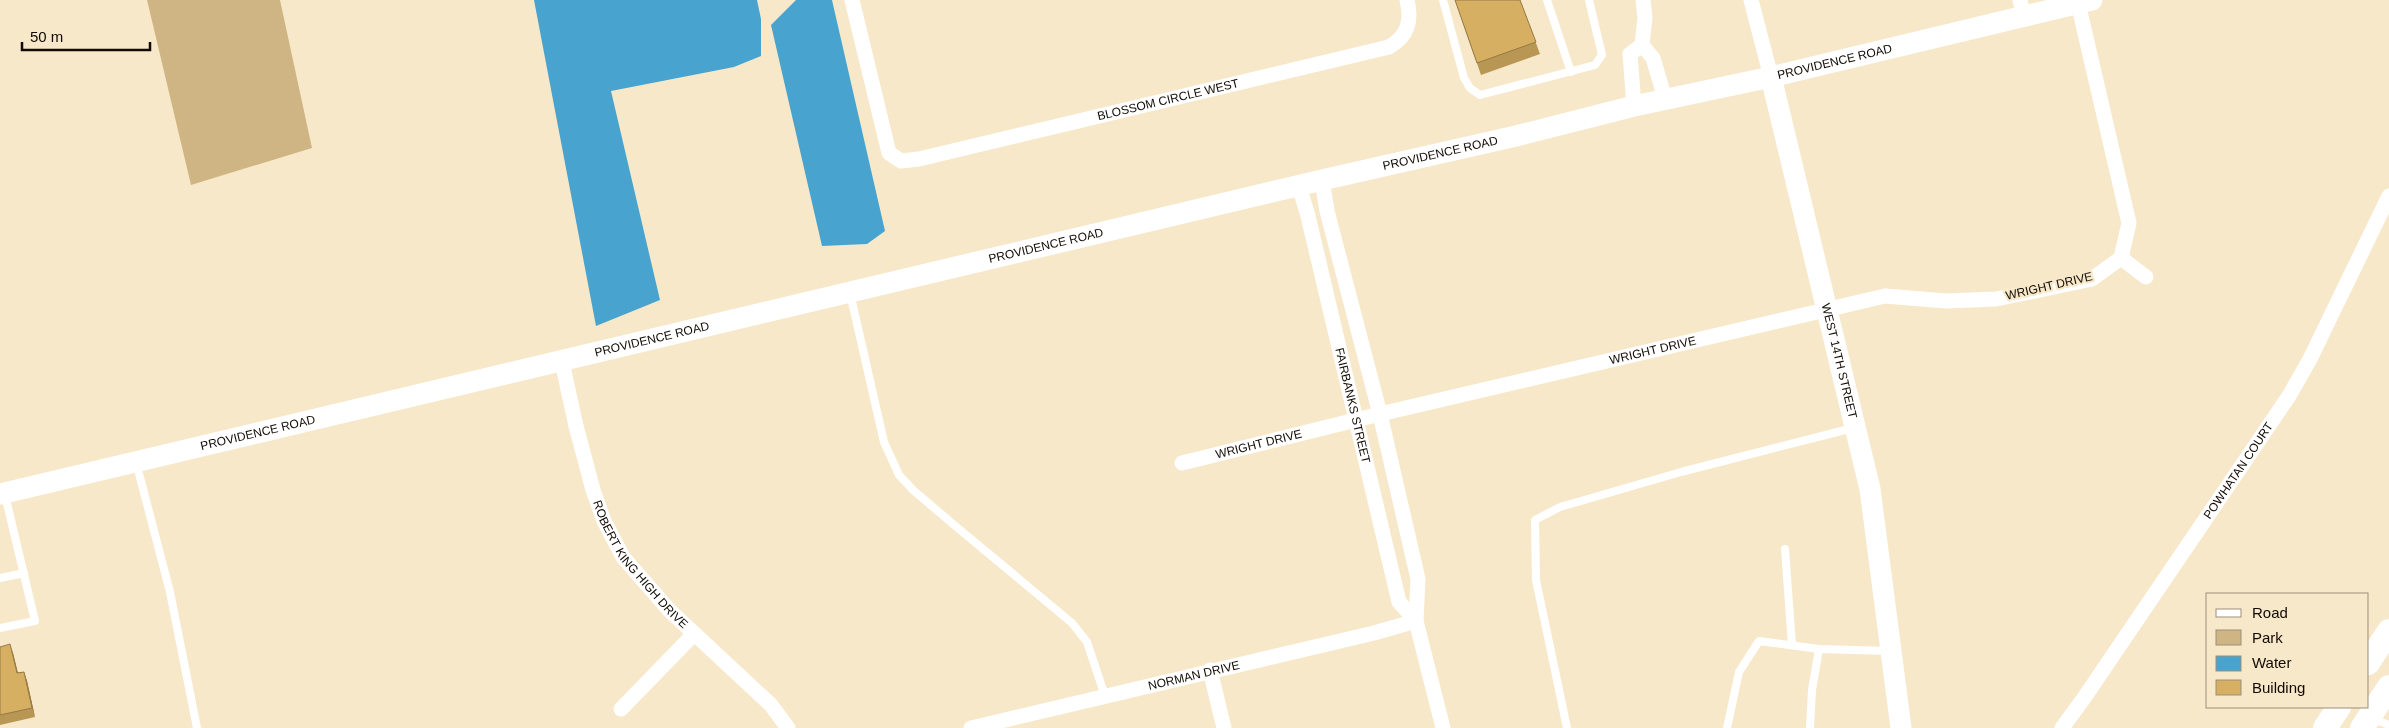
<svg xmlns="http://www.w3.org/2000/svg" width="2389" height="728" font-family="Arial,sans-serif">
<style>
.green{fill:#cfb583}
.water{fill:#48a3ce}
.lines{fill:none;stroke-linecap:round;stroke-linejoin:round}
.lane{stroke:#fff;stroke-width:8}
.street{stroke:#fff;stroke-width:15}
.secondary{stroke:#fff;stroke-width:21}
.primary{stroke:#fff;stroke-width:24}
.wall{fill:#b89654}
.shaded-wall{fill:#967a45}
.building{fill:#d6af62;stroke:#967a45}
.labels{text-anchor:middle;stroke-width:4.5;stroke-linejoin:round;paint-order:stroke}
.street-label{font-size:12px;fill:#100a03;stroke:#f8e8ca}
</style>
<rect width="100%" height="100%" fill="#f8e8ca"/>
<path class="green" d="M147,0H280L312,148L191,185Z"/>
<g class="water">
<path d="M534,0H757L761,19V56L734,67L611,91L660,300L596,326Z"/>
<path d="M796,0H832L885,231L867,244L822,246L771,25Z"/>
</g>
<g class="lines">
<g class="lane">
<path d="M1443,0L1464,78L1470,88L1480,95L1595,65L1602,55L1589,0"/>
<path d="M1547,0L1571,72"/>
<path d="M850,293L884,442L899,475L913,490L953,524L1072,623L1087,642L1105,696"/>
<path d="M136,462L170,592L197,728"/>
<path d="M1785,549L1792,645"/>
<path d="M0,578L24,573"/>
<path d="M0,628L35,621L5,495"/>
<path d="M2371,718L2389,725"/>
<path d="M1567,728L1536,580L1535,520L1560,507L1681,472L1853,428"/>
<path d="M1727,728L1739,672L1759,641L1819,649L1890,651"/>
<path d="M1810,728L1812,690L1819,649"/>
</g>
<g class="street">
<path id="s1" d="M852,0L889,153L901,161L919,159L1389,47C1408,36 1412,21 1407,0"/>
<path d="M1643,0L1645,18L1642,45L1653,58L1665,99"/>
<path d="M1751,0L1771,77"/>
<path d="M2020,0L2024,16"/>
<path d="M1634,106L1630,54L1642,45"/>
<path d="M1322,180L1327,211L1380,414L1418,579L1416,621L1443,728"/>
<path id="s2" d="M1299,186L1308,216L1399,602L1416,621"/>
<path d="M2121,258L2146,277"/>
<path id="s3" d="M562,362L576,426L593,490L604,521L623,557L669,610L771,705L788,728"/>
<path id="s4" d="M1182,463L1380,414L1885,296L1946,301L1996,299L2092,279L2121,258L2129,223L2078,3"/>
<path d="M1210,670L1224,728"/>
<path d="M621,709L693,635"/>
<path id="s5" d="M971,728L1374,633L1416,621"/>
<path id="s6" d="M2062,728L2084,698L2289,396L2310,359L2389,196"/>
</g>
<g class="secondary">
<path id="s7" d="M1771,77L1870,489L1901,728"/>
<path id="s8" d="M0,494L1322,180L1516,136L1634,106L1771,77L2092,0"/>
</g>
<g class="primary">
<path d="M2368,663L2389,631"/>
<path d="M2325,728L2339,707"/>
<path d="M2362,728L2389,687"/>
</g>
</g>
<g class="wall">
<path d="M1455,0H1520L1540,54L1481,75Z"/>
<path d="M0,647L13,653L18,673L24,672L27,681L35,717L0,725Z"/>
</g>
<g class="shaded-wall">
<path d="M10,644L13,653L20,682L17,673Z"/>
<path d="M24,672L27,681L35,717L32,708Z"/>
</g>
<g class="building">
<path d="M1455,0H1520L1536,42L1477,63Z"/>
<path d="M10,644L17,673L24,672L32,708L0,715V647Z"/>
</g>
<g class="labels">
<g class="street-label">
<text dy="4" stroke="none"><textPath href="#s8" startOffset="1885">PROVIDENCE ROAD</textPath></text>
<text dy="4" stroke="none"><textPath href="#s1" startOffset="446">BLOSSOM CIRCLE WEST</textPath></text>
<text dy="4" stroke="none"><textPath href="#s8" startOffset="1480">PROVIDENCE ROAD</textPath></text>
<text dy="4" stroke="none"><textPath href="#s8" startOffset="1075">PROVIDENCE ROAD</textPath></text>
<text transform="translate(2049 286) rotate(-13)" y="4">WRIGHT DRIVE</text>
<text dy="4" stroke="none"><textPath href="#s8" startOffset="670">PROVIDENCE ROAD</textPath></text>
<text dy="4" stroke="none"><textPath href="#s4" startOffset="484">WRIGHT DRIVE</textPath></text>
<text dy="4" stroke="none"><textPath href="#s7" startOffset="292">WEST 14TH STREET</textPath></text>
<text dy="4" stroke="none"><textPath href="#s2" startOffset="226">FAIRBANKS STREET</textPath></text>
<text dy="4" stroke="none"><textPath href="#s8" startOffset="265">PROVIDENCE ROAD</textPath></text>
<text dy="4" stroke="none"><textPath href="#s4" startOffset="79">WRIGHT DRIVE</textPath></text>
<text dy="4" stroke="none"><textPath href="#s6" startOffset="312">POWHATAN COURT</textPath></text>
<text dy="4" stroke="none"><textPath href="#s3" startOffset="221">ROBERT KING HIGH DRIVE</textPath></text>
<text dy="4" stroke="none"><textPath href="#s5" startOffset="229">NORMAN DRIVE</textPath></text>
</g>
</g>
<rect x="2206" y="593" width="162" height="115" fill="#f8e8ca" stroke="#9b8f7a"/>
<rect x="2216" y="609" width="25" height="8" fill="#ffffff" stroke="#9b8f7a"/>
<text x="2252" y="618" font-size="15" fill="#100a03">Road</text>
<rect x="2216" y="630" width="25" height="15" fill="#cfb583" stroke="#9b8f7a"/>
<text x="2252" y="643" font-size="15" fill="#100a03">Park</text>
<rect x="2216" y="656" width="25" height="15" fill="#48a3ce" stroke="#9b8f7a"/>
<text x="2252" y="668" font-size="15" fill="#100a03">Water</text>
<rect x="2216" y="680" width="25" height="15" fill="#d6af62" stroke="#9b8f7a"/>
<text x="2252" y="693" font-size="15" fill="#100a03">Building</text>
<path d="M22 42v8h128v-8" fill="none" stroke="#100a03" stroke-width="2.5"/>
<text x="30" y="42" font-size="15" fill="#100a03" stroke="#f8e8ca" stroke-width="4" paint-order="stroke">50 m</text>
</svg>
